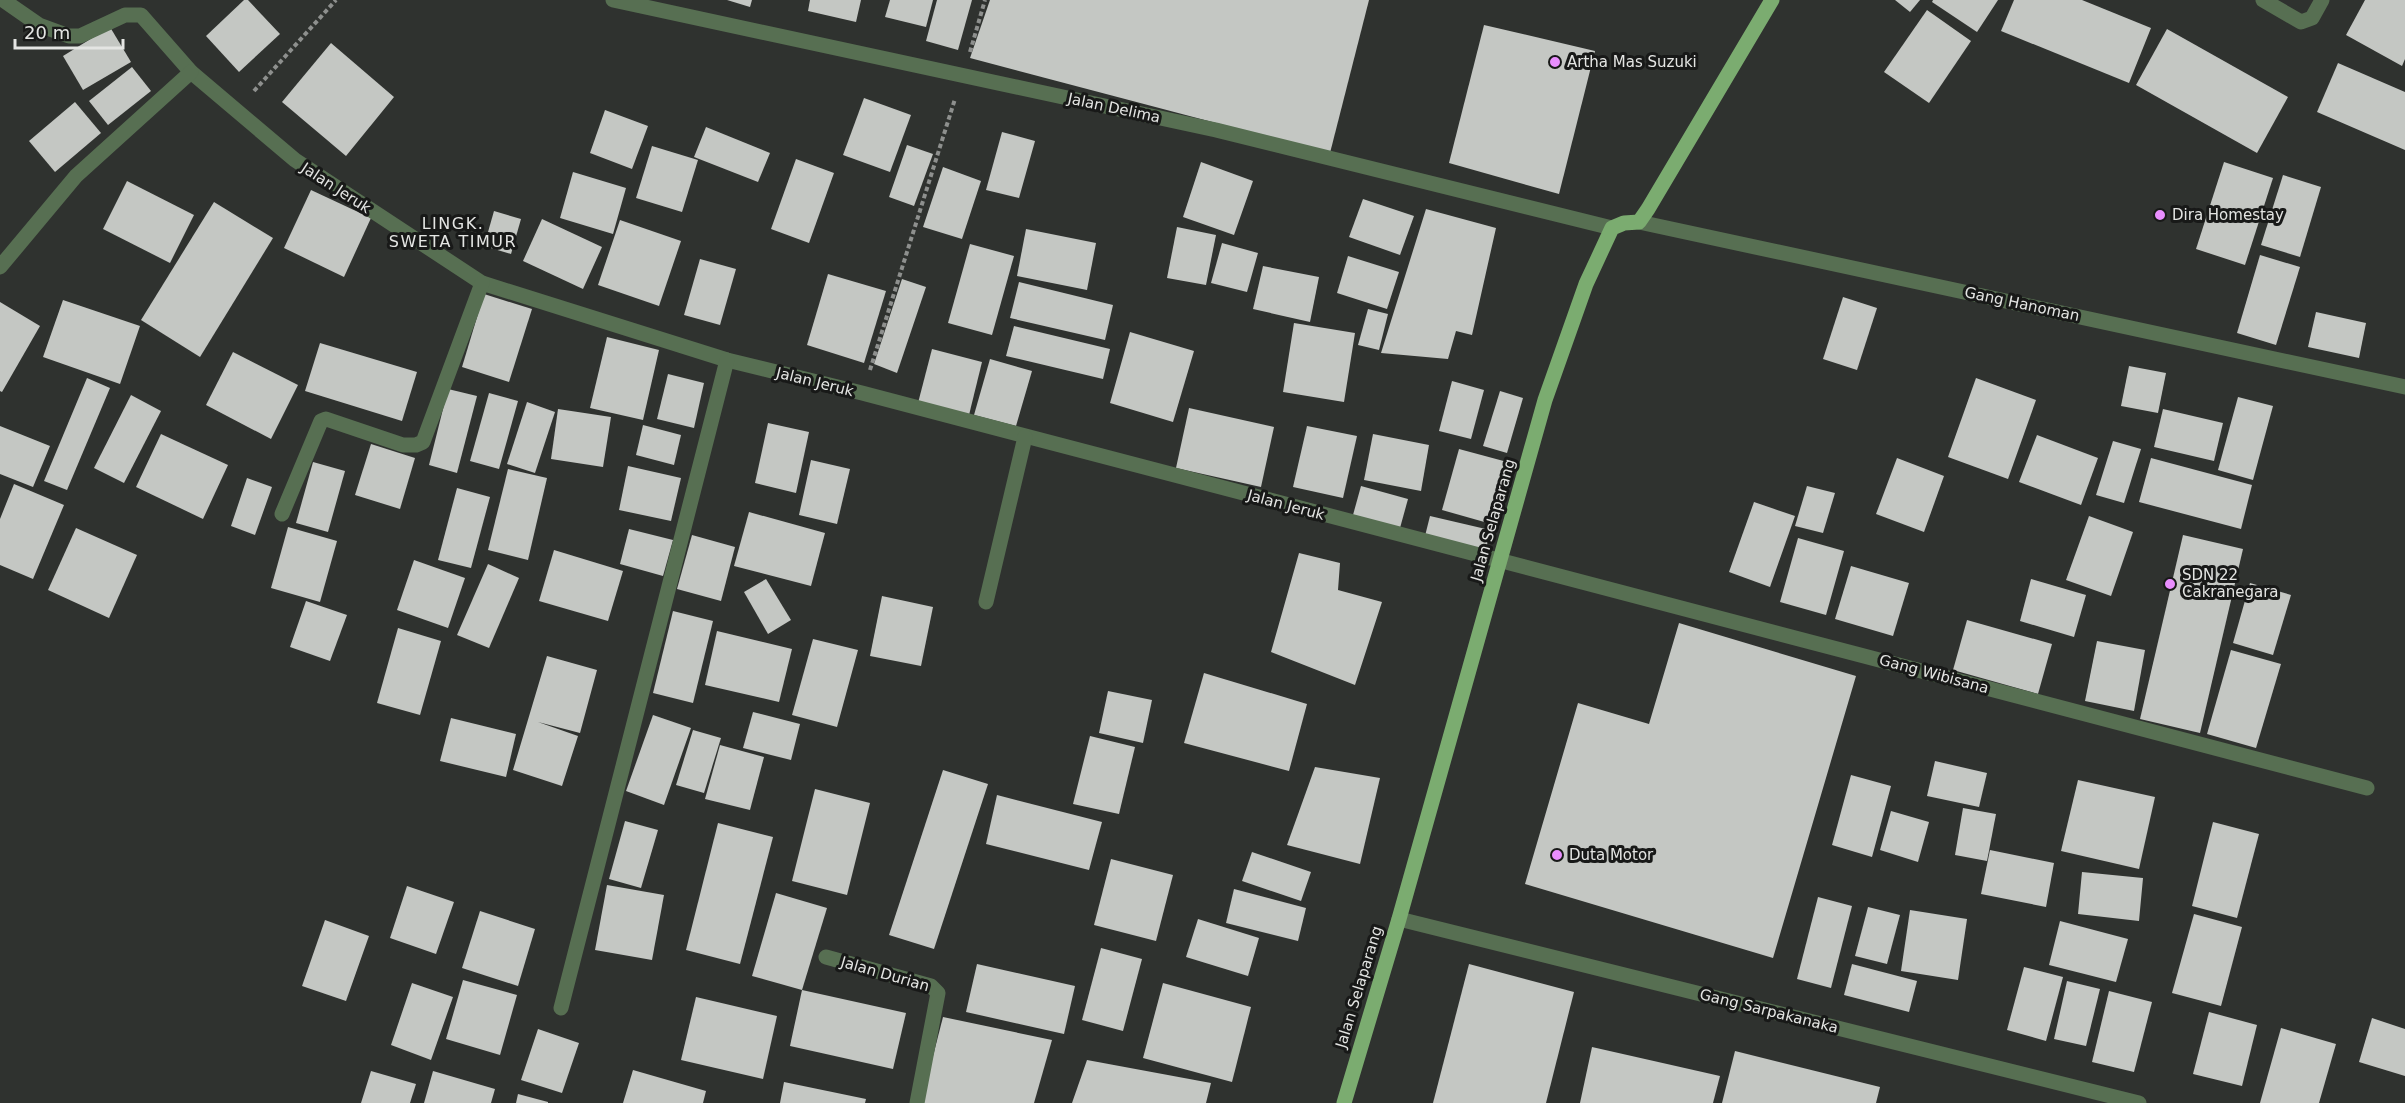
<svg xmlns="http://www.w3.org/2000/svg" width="2405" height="1103" font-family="'DejaVu Sans',sans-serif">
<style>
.building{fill:#c4c7c3}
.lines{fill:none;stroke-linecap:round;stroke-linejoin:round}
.path{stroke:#8e908e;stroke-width:4;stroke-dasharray:4.5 3;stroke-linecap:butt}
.minor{stroke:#576f52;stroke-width:15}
.major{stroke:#7bac70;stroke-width:15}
.poi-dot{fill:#e98efe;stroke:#181918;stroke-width:2}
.labels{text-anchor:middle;stroke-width:6;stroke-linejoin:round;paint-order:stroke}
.poi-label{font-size:15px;fill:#e4e5e3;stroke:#181918;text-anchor:start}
.street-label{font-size:15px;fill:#e4e5e3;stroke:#181918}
.neighbourhood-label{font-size:16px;letter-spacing:1.5px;fill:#e4e5e3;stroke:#181918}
</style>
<rect width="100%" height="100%" fill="#2f322f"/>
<g class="building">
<path d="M244,0H248L280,34L239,72L206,36Z"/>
<path d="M727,0H752L750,7Z"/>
<path d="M810,0H861L856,22L808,11Z"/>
<path d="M890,0H933L926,27L885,17Z"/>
<path d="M937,0H972L958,50L926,41Z"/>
<path d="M990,0H1369L1330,153L970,58Z"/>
<path d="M1895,0H1920L1910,12Z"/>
<path d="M1933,0H1998L1977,32L1932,2Z"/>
<path d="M2014,0H2082L2151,28L2129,83L2001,31Z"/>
<path d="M2365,0H2405V59L2402,66L2346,35Z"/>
<path d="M1927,10L1971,41L1929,103L1884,72Z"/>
<path d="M1484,25L1595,51L1559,194L1449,163Z"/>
<path d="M110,27L131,62L83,90L63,56Z"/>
<path d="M2167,29L2288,97L2257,153L2136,85Z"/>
<path d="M331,43L394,97L346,156L282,102Z"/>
<path d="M2338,63L2405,92V150L2317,112Z"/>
<path d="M132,67L151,91L108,125L89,101Z"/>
<path d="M864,98L911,115L890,172L843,155Z"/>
<path d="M75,102L101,133L55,172L29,141Z"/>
<path d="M605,110L648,126L632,169L590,153Z"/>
<path d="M706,127L770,153L758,182L694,157Z"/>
<path d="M1002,132L1035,141L1019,198L986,190Z"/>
<path d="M907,145L933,154L914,206L889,197Z"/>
<path d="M652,146L698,160L682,212L636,198Z"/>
<path d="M796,159L834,173L809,243L771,229Z"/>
<path d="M1201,162L1253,181L1234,235L1183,217Z"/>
<path d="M2224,162L2273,178L2245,265L2196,249Z"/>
<path d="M943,167L981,181L962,239L923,227Z"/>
<path d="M573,172L626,188L613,234L560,218Z"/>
<path d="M2283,175L2321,187L2300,257L2261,245Z"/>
<path d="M127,181L194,215L170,263L103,229Z"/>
<path d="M311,190L371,218L344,277L284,248Z"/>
<path d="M1363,199L1414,216L1400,255L1349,237Z"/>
<path d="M214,202L273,238L200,357L141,320Z"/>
<path d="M1426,209L1496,228L1472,335L1456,331L1448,359L1381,353Z"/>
<path d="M494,211L521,219L511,254L484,246Z"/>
<path d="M542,219L602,247L583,289L523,261Z"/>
<path d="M620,220L681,241L659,306L598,285Z"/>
<path d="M1177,227L1216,235L1206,285L1167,278Z"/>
<path d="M1026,229L1096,243L1087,290L1017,276Z"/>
<path d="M1222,243L1258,253L1247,292L1211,283Z"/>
<path d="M970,244L1014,256L992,335L948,323Z"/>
<path d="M2260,255L2300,267L2276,345L2237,333Z"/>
<path d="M1348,256L1399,272L1387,309L1337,293Z"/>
<path d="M700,259L736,269L720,325L684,315Z"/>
<path d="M1263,266L1319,277L1310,322L1253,309Z"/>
<path d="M828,274L886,291L864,363L807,345Z"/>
<path d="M902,279L926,287L897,373L874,364Z"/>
<path d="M1019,282L1113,305L1105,340L1010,318Z"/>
<path d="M484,294L532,309L509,382L462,367Z"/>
<path d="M1843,297L1877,308L1857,370L1823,359Z"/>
<path d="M63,300L140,326L120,384L43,357Z"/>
<path d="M0,302L40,326L2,392L0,391Z"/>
<path d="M1368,309L1388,314L1379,350L1358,345Z"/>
<path d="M2316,312L2366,323L2359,358L2308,347Z"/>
<path d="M1294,323L1355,333L1344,402L1283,392Z"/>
<path d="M1014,326L1110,349L1103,379L1006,356Z"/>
<path d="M1130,332L1194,351L1173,422L1110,403Z"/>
<path d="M607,337L659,350L643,420L590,408Z"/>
<path d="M320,343L417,372L402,421L305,391Z"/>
<path d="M932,349L982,362L969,415L918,403Z"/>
<path d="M233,352L298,385L271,439L206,405Z"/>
<path d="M990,359L1032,371L1016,426L974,415Z"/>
<path d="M2129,366L2166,373L2158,413L2121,406Z"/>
<path d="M668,374L704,383L694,428L657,419Z"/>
<path d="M87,378L110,388L67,490L44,481Z"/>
<path d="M1976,378L2036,400L2008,479L1948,457Z"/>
<path d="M1452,381L1484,390L1471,439L1439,431Z"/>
<path d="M448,389L477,396L457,473L429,465Z"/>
<path d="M1500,391L1523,398L1507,453L1483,446Z"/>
<path d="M489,393L518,401L499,469L470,461Z"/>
<path d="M131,395L161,411L124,483L94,468Z"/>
<path d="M2238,397L2273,406L2253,480L2218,470Z"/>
<path d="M527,402L555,412L535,473L507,464Z"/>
<path d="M1189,408L1274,427L1261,487L1176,468Z"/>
<path d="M558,409L611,417L603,467L551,459Z"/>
<path d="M2163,409L2223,423L2214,461L2154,447Z"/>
<path d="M768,423L809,432L796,493L755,483Z"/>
<path d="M643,425L681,435L674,465L636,455Z"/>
<path d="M0,426L50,446L33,487L0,474Z"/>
<path d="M1307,426L1357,436L1343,498L1293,487Z"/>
<path d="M161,434L228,465L203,519L136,487Z"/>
<path d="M1373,434L1429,445L1421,491L1364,480Z"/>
<path d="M2037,435L2098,458L2081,505L2019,482Z"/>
<path d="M2113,441L2141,449L2124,503L2096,495Z"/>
<path d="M371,444L415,458L400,509L355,495Z"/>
<path d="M1459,449L1511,463L1495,525L1442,510Z"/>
<path d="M1897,458L1944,476L1924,532L1876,514Z"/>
<path d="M2151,458L2252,485L2241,529L2139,502Z"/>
<path d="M811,460L850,469L837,524L799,515Z"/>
<path d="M313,462L345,471L328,532L296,523Z"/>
<path d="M628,466L681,478L671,521L619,510Z"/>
<path d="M508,469L547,478L528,560L488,550Z"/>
<path d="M247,478L272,487L255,535L231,526Z"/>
<path d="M14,484L64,505L33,579L0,565V519Z"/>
<path d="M1361,486L1408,499L1400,528L1353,515Z"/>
<path d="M1807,486L1835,493L1823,533L1795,526Z"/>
<path d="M457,488L490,497L471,568L438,560Z"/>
<path d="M1754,502L1795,516L1770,587L1729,572Z"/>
<path d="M749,512L825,533L811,586L734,566Z"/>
<path d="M1430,516L1490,530L1486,550L1425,536Z"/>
<path d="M2089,516L2133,532L2111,596L2066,580Z"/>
<path d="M288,527L337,541L320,602L271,588Z"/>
<path d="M76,528L137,555L109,618L48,590Z"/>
<path d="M629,529L673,540L663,576L620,564Z"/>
<path d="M692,535L735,547L721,601L677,589Z"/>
<path d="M2183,535L2243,549L2200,733L2140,719Z"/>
<path d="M1798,538L1844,551L1826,615L1780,602Z"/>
<path d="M554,550L623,571L608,621L539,601Z"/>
<path d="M1299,553L1340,563L1338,590L1382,602L1355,685L1271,652Z"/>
<path d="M414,560L465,578L448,628L397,610Z"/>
<path d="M488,564L519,578L489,648L457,635Z"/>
<path d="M1851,566L1909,583L1893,636L1835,619Z"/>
<path d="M766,579L791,620L768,634L744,592Z"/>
<path d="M2031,579L2086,595L2074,637L2020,621Z"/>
<path d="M2250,583L2291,595L2273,655L2233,643Z"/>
<path d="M882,596L933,607L921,666L870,656Z"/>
<path d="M306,601L347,615L330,661L290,647Z"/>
<path d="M673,611L713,621L693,703L653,693Z"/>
<path d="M1967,620L2052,644L2038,694L1953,670Z"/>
<path d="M1679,623L1856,676L1773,958L1525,884L1578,703L1649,724Z"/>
<path d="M398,628L441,641L420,715L377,703Z"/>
<path d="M717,631L792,649L779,702L705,685Z"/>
<path d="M813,639L858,650L837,727L792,715Z"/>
<path d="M2097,641L2145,650L2134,711L2085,701Z"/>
<path d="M2231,650L2281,664L2256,748L2207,734Z"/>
<path d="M547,656L597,670L580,733L538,722L578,736L562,786L513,770Z"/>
<path d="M1204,673L1307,704L1289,771L1184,743Z"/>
<path d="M1108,691L1152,700L1143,743L1099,733Z"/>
<path d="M753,712L800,724L791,760L743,748Z"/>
<path d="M653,715L691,728L664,805L626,791Z"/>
<path d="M451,718L516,734L506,777L440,761Z"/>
<path d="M693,730L721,738L704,793L676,785Z"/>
<path d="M1090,736L1135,747L1119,814L1073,804Z"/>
<path d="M720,745L764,757L750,810L705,799Z"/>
<path d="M1935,761L1987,773L1979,807L1927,796Z"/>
<path d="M1315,767L1380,778L1360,864L1287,845Z"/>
<path d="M943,770L988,784L934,949L889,935Z"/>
<path d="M1851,775L1891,786L1872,857L1832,845Z"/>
<path d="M2078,780L2155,797L2139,869L2061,851Z"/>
<path d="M815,789L870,803L847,895L792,881Z"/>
<path d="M997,795L1102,822L1089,870L986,844Z"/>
<path d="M1963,808L1996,814L1987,861L1955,855Z"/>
<path d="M1891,811L1929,822L1918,862L1880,850Z"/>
<path d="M625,821L658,830L641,888L609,879Z"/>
<path d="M2213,822L2259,834L2237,918L2192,906Z"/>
<path d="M718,823L773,837L740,964L686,950Z"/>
<path d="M1990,850L2054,863L2046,907L1981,894Z"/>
<path d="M1252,852L1311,872L1301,901L1242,881Z"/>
<path d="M1111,859L1173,875L1156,941L1094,925Z"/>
<path d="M2082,872L2143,878L2139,921L2078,914Z"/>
<path d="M607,885L664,895L652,960L595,950Z"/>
<path d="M407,886L454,902L436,954L390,938Z"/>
<path d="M1234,889L1306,908L1298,941L1226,923Z"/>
<path d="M776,893L827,908L802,990L752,976Z"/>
<path d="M1818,897L1852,906L1831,988L1797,979Z"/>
<path d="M1868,907L1900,915L1887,964L1855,956Z"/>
<path d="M1910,910L1967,919L1958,980L1901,971Z"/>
<path d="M480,911L535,929L518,986L462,968Z"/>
<path d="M2194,914L2242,927L2221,1006L2172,993Z"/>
<path d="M1198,919L1259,938L1248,976L1186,957Z"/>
<path d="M325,920L369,936L346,1001L302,986Z"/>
<path d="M2060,921L2128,939L2116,982L2049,965Z"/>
<path d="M1101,948L1142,959L1123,1031L1082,1020Z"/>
<path d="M977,964L1075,986L1064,1034L966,1012Z"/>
<path d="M1469,964L1574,992L1546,1103H1433Z"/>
<path d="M1852,964L1917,981L1909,1012L1844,995Z"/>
<path d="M2024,967L2063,977L2046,1041L2007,1030Z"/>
<path d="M463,980L517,995L500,1055L446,1039Z"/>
<path d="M2067,981L2100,989L2086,1046L2054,1039Z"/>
<path d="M412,983L453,997L431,1060L391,1045Z"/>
<path d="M1163,983L1251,1007L1232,1082L1143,1058Z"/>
<path d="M802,990L906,1013L893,1069L790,1046Z"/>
<path d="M2109,991L2152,1002L2134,1072L2092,1062Z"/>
<path d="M696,997L777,1016L763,1079L681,1060Z"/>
<path d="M2209,1012L2257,1025L2242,1086L2193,1074Z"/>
<path d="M943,1017L1052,1040L1034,1103H921Z"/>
<path d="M2372,1018L2405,1029V1076L2359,1062Z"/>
<path d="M2281,1028L2336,1044L2319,1103H2260Z"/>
<path d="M538,1029L579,1043L562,1093L521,1080Z"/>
<path d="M1592,1047L1720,1076L1713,1103H1580Z"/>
<path d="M1735,1051L1880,1087L1876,1103H1722Z"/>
<path d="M1087,1060L1211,1083L1206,1103H1072Z"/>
<path d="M633,1070L706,1091L703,1103H623Z"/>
<path d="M371,1071L416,1084L410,1103H361Z"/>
<path d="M433,1071L495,1089L491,1103H424Z"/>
<path d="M784,1082L866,1099L865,1103H780Z"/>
<path d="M518,1094L548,1102V1103H516Z"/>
</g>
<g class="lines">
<g class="path">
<path d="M970,52L985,0"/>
<path d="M254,91L336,0"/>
<path d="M870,370L955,99"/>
</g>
<g class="minor">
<path d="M3,0L39,25L69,36H80L125,15H141L191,72L295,160L482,283L727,360L862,393L2367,788"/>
<path d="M613,0L1216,130L1612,228"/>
<path d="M2263,0L2301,22L2312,18L2322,0"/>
<path d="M1639,222L2405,387"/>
<path d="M0,267L76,176L191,72"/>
<path d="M282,514L321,421L326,419L403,445H416L423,442L482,283"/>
<path d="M986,602L1025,437"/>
<path d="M1399,919L2139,1103"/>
<path d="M826,957L931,986L938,993L917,1103"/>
<path d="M561,1008L727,360"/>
</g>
<path class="major" d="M1344,1103L1399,919L1545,400L1586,284L1612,228L1624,223L1639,222L1648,209L1772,0"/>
</g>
<g class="poi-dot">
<circle cx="1555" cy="62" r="6"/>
<circle cx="2160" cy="215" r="6"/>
<circle cx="2170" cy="584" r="6"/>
<circle cx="1557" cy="855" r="6"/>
</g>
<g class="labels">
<g class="poi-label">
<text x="1567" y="67">Artha Mas Suzuki</text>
<text x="2172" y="220">Dira Homestay</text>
<text x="2182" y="580">SDN 22<tspan x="2182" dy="17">Cakranegara</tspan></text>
<text x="1569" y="860">Duta Motor</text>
</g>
<g class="street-label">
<text transform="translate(1114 108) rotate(12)" y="5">Jalan Delima</text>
<text transform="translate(336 188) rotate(33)" y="5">Jalan Jeruk</text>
<text transform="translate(2022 304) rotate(12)" y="5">Gang Hanoman</text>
<text transform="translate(815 382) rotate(14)" y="5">Jalan Jeruk</text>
<text transform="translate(1286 505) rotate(15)" y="5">Jalan Jeruk</text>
<text transform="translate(1493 520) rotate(-74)" y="5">Jalan Selaparang</text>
<text transform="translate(1934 674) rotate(15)" y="5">Gang Wibisana</text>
<text transform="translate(885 974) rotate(16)" y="5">Jalan Durian</text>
<text transform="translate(1359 987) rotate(-73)" y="5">Jalan Selaparang</text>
<text transform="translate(1769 1011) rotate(14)" y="5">Gang Sarpakanaka</text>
</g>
<g class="neighbourhood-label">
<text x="453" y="229">LINGK.<tspan x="453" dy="18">SWETA TIMUR</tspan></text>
</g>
</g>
<path d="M15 39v9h108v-9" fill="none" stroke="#e4e5e3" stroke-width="3"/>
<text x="24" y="39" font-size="18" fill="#e4e5e3" stroke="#181918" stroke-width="4.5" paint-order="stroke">20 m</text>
</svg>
